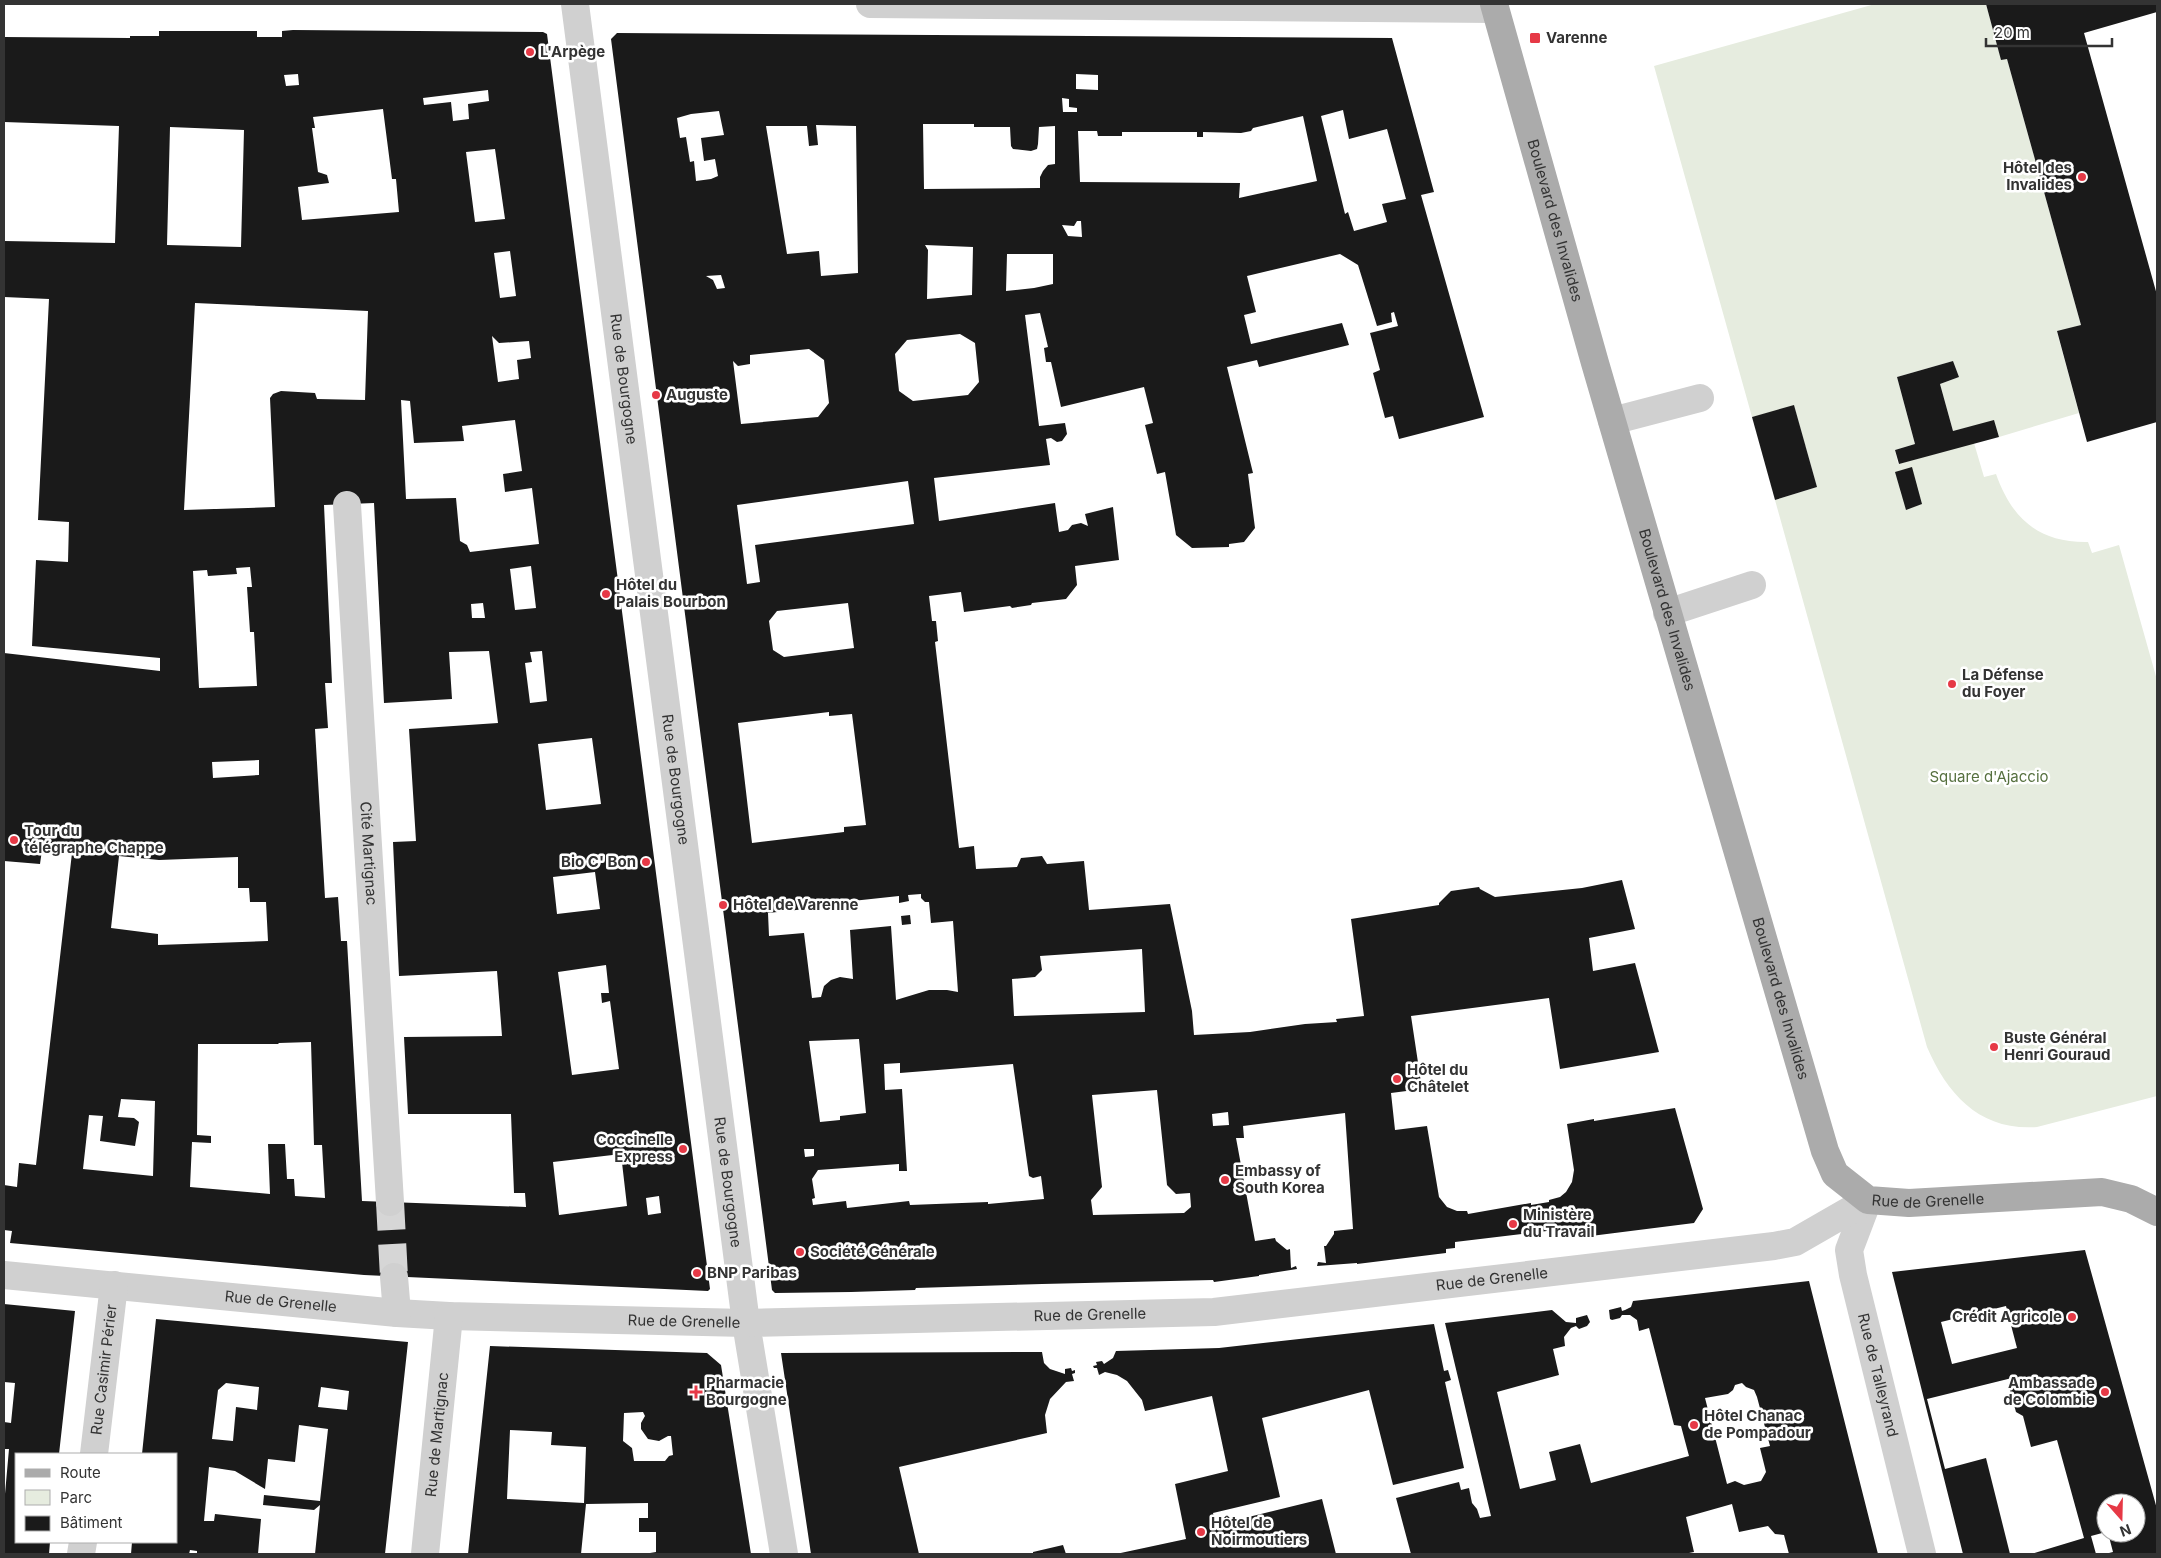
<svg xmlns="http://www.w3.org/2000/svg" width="2161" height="1558" font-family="Inter,sans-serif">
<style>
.green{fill:#e6ecdf}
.building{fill:#1a1a1a;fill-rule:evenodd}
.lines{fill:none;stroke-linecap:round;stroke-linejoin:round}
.minor-tunnel{stroke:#d6d6d6;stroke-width:28;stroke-dasharray:28 14;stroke-linecap:butt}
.minor{stroke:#d0d0d0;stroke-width:28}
.major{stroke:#ababab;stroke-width:28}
.poi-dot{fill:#e63946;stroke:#fff;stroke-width:2}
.labels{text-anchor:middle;stroke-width:5;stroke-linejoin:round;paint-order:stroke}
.poi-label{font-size:15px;font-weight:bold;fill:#333;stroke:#fff;text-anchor:start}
.street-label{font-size:15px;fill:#333;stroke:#fff}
.park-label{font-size:15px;fill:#56703f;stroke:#fff}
</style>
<rect width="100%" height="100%" fill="#fff"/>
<path class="green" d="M1875,4H1986L2001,59H2007L2081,325L2057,332L2079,413L1999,437L1994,421L1953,431L1940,384L1959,377L1953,361L1897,377L1915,444L1895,450L1898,464L1974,443L1984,477L1996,474C2012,519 2039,543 2088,542L2092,553L2119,545L2157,680V1096L2037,1127C1981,1131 1948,1096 1927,1047L1775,500L1817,487L1794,406L1752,417L1654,66Z"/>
<g class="building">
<path d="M1986,4H2157V12L2084,33L2157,295V422L2087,442L2057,331L2081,325L2007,59L2001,60Z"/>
<path d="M293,30L543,32L547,34L710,1289L708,1291L364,1275L10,1243L12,1231L4,1230V1185L17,1187L19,1163L36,1165L72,853L42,850L40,864L4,861V653L160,671V658L32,646L36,560L68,562L69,522L38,520L49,299L4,297V241L115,243L119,126L4,122V37L130,38V36H159V31H257V37H282V31ZM298,74L299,85L286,86L284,75ZM488,90L489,101L468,104L469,119L453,121L451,102L424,105L423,98ZM383,109L392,179H396L399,212L302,220L298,187L329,183L327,175L318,172L312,128H315L313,117ZM170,127L244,130L241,247L167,245ZM495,149L505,219L475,222L466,152ZM510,251L516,296L500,298L494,253ZM195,303L368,311L365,400L317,399L315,393L281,391L273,394L270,398L275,507L184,510ZM492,336L499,343L529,341L531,358L517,360L519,379L498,382ZM401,400L410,401L414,443L464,441L462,426L515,420L522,471L503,474L505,492L532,488L539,544L470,552L467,545L460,541L456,498L406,499ZM374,503L384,703L452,699L449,652L489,651L498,723L409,729L416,841L393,842L399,976L497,971L502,1036L404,1037L408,1114H511L514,1193H525L526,1207L362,1201L347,941H341L338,897L325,898L315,729L328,728L325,683H332L324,505ZM531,566L536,608L515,610L510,569ZM250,567L252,587H247L250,632H254L257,686L199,688L193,571L207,570L208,576L237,574L236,568ZM483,603L485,618H472L471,604ZM542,651L547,701L530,703L525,663L532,662L530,652ZM592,738L601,804L546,810L538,744ZM259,760V775L213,778L212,762ZM119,856L159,860L238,857V888H249L250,902H266L268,941L158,945V934L111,928ZM595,872L600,909L557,914L553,877ZM606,965L609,993H601L602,1003L610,1001L619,1069L572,1075L558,972ZM311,1042L314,1145H322L325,1198L295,1196L294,1179H287L285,1144H268L270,1194L190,1187L192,1142L211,1143V1136L197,1135L198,1044H278L279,1043ZM121,1099L155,1101L153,1176L83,1169L89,1115L103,1116L100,1141L135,1146L139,1122L134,1118L118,1117ZM621,1154L627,1206L559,1215L553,1162ZM659,1196L661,1213L648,1215L646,1198Z"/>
<path d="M617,33L1392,38L1434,192L1421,195L1484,417L1399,439L1393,416L1385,418L1373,373L1380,370L1370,333L1398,326L1394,312L1391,313L1392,322L1377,326L1358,265L1340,254L1247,276L1256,312L1244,315L1251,344L1342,323L1349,345L1259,367L1257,360L1227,367L1253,473L1248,474L1255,528L1244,542L1229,544V547L1192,548L1176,535L1165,472L1157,474L1145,425L1153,423L1144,387L1061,407L1051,362H1046L1044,348L1048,347L1040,313L1025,315L1039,426L1065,423L1067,434L1062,441L1057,442L1051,438L1046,439L1050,465L934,478L939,521L1055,503L1059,532L1068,530L1072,525L1081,523L1088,526L1085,514L1113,507L1119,560L1075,566L1077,585L1066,599L1032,603L1031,605L1012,608L1010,606L964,612L961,592L929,596L932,621H936L938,641L935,642L959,848L974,846L976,869L1017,867L1021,858L1042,856L1047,864L1084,861L1089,910L1170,904L1192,1011L1194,1035L1250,1032L1305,1024L1337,1022L1336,1019L1364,1016L1351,919L1439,905V903L1451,891L1479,887L1480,889L1495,897L1582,888L1622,880L1635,929L1589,938L1593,971L1635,963L1659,1052L1560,1069L1549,998L1411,1016L1422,1089L1391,1093L1395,1130L1427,1126L1439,1197L1447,1207L1457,1211H1467L1468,1214L1531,1203V1205L1549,1202V1200L1560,1197L1566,1192L1572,1182L1574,1170L1567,1124L1594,1119V1121L1675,1108L1703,1209L1694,1223L1583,1237L1582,1233L1573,1235L1572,1228L1455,1242V1248L1446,1249V1253L1357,1264V1263L1317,1266L1318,1262L1326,1263L1324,1246H1326L1334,1234V1231L1353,1229L1345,1113L1243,1126L1244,1138H1236L1255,1241L1275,1238L1276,1241L1287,1250L1290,1249L1291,1268L1296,1266L1297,1269L1259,1275V1276L1214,1282L1213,1280L1042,1284L916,1288L915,1290L851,1292L775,1293L772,1290L611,39ZM1076,74L1098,75V90L1076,89ZM1062,98L1069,99V107L1077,108V112H1063ZM1343,110L1349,139L1387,129L1406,199L1382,204L1387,222L1354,231L1348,212L1345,214L1321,116ZM719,111L724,135L701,138L704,161L715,159L718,176L711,179L696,181L694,161L690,162L686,137L680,138L677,118L691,114ZM1303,116L1317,181L1239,198L1240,183L1080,182L1078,131H1097L1098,136H1122V132H1197V137H1203V132L1241,133L1251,131L1253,128ZM923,124H974V127H1010L1011,146L1013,149L1031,151L1037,149L1038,144L1039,127L1055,126V164L1048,165L1043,171L1040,177V188L924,189ZM816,125L856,126L858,273L821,276L819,251L787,254L766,126H807L809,146L818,145ZM1077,221H1081L1082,237L1068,236L1062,225L1074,226ZM925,245L973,247L972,295L927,299L928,250ZM1007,254H1053V284L1034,288L1006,291ZM721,275L725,288L717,289L713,280L706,276ZM960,334L975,343L979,382L968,395L913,401L899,391L895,354L907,340ZM809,349L824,360L829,403L818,417L741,424L733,361L738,366L750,364V355ZM908,481L914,524L755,545L760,582L747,584L737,505ZM848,603L854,648L784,657L773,650L769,621L777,611ZM829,712V716L852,714L866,825L844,827V832L752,843L738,723ZM921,894V898L925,902H929L931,923L953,921L958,992L947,990H929L896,1000L891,926L850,930L853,979L840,977L831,980L824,986L821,997L812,998L804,933L769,936L768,913L815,908V905L899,896V903L909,901L908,895ZM1142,949L1145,1012L1014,1016L1012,979L1035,977L1042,970L1040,956ZM859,1039L866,1113L840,1116V1120L820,1122L809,1041ZM900,1063V1073L1013,1064L1029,1176L1033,1178L1041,1176L1044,1199L988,1204V1202L910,1205L909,1201L847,1208L846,1201L813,1205L812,1199L815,1198L812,1179L818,1170L899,1164V1171H907L902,1089L885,1090L884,1064ZM1157,1090L1167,1185L1176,1194L1190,1193L1191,1207L1184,1213L1093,1215L1091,1200L1102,1187L1092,1095ZM1228,1112L1229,1125L1213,1126L1212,1114ZM804,1149H814V1156L805,1157Z"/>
<path d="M1953,361L1959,377L1940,384L1953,431L1994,420L1999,437L1899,464L1895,450L1915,444L1897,377Z"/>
<path d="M1794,405L1817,487L1775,500L1752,417Z"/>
<path d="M1912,467L1922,504L1906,510L1895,472Z"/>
<path d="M910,915L911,924L902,925L901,916Z"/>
<path d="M2085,1250L2157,1509V1554H2105L2113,1552L2108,1533H2136V1503H2106V1532L2091,1536L2096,1554H2031L2084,1538L2057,1440L2031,1447L2023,1416L2016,1412L2009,1387L2013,1382L2012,1378L1927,1399L1945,1469L1986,1458L2010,1554H1963L1892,1272ZM2006,1306L2017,1348L1952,1364L1941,1322Z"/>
<path d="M1809,1281L1878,1554H1789L1784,1535L1775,1534L1768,1526L1739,1532L1732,1504L1686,1517L1694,1552L1684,1554H1411L1396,1498L1459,1482L1461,1490L1469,1488L1472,1503L1477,1509L1480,1518L1491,1516L1445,1323L1552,1310L1566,1322L1576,1323V1318L1587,1315L1590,1322L1587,1326L1579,1329L1576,1326L1571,1328L1564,1337L1565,1346L1553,1349L1559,1375L1497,1392L1520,1489L1556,1480L1549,1452L1580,1444L1591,1483L1689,1456L1681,1426L1674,1425L1649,1328L1639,1331L1637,1320L1630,1315H1622L1620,1318L1612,1320L1610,1319L1609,1310L1621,1307L1622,1311L1625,1310L1631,1307L1633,1301ZM1742,1383L1746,1387L1754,1390L1757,1397L1770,1446L1760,1448L1766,1472L1761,1481L1744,1485L1735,1481L1727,1484L1705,1398L1728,1394L1733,1390L1735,1385Z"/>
<path d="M4,1304L75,1311L59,1454H16V1542H50L49,1554H4V1505L9,1449H4V1422L11,1423L15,1383L4,1382Z"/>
<path d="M156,1319L408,1342L385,1554H315L320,1505L314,1510L263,1505L264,1495L320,1501L328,1429L299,1425L295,1462L268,1459L265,1489L235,1471L209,1467L204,1521H214L215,1514L261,1519L258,1554H197V1551L190,1550L189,1554H131L132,1542H176V1454H142ZM226,1383L259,1387L257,1410L236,1407L233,1441L212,1439L218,1390ZM321,1387L349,1391L347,1410L318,1407Z"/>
<path d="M1434,1324L1444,1371L1448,1370L1451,1380L1445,1382L1464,1468L1393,1485L1369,1390L1262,1418L1280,1497L1213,1513L1216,1525L1322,1499L1336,1554H1116L1186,1539L1175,1484L1228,1471L1212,1396L1145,1411L1142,1400L1127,1381L1117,1375L1105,1372L1099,1375L1097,1368H1094L1093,1366L1097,1365L1096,1362L1102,1361L1104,1364L1113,1358L1116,1351L1219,1348Z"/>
<path d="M490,1346L707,1353L721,1365L751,1554H650V1553L656,1552V1532H639V1518H648V1503L586,1504L581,1554H468ZM643,1412L645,1416L641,1423V1429L648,1439L659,1441L668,1436H671L673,1455L669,1456L665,1461H634L632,1448L623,1441L624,1413ZM510,1430L552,1432L551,1445L586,1447L584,1503L507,1499Z"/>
<path d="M1042,1352L1044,1363L1050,1369L1065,1374V1369L1071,1368L1072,1371L1075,1370V1373L1072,1374L1074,1381L1066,1382L1050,1399L1045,1415L1047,1433L899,1467L919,1554H811L781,1353Z"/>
<path d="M1063,1545L1066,1554H1033V1552Z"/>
</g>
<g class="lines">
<path class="minor-tunnel" d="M390,1202L394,1277"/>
<g class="minor">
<path id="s1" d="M575,4L746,1323L784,1554"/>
<path d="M870,4L1495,9"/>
<path d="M1612,421L1700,398"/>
<path id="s2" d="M347,505L390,1202"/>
<path d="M1667,613L1752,585"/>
<path id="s3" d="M1868,1200L1849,1250L1853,1275L1922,1554"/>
<path id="s4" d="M4,1275L397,1313L449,1316L746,1323L1214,1312L1774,1246L1795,1242L1868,1200"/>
<path d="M394,1277L397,1313"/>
<path id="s5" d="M94,1454L114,1285"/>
<path d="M81,1554L83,1542"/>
<path id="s6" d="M425,1554L449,1316"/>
</g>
<path class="major" id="s7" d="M1494,4L1595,363L1825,1151L1835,1174L1868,1200L1909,1203L2102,1192L2131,1199L2157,1212"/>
</g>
<g class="poi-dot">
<rect x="1529" y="32" width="12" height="12" rx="2.5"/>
<circle cx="530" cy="52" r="5"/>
<circle cx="2082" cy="177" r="5"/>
<circle cx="656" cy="395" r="5"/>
<circle cx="606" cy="594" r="5"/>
<circle cx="1952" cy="684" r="5"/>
<circle cx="14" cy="840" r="5"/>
<circle cx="646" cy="862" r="5"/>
<circle cx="723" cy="905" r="5"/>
<circle cx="1994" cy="1047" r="5"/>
<circle cx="1397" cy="1079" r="5"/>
<circle cx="683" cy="1149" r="5"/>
<circle cx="1225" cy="1180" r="5"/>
<circle cx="1513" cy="1224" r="5"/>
<circle cx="800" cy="1252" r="5"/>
<circle cx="697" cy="1273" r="5"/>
<circle cx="2072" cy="1317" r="5"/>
<path d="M693.5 1384.5h5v5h5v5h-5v5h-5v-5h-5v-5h5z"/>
<circle cx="2105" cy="1392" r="5"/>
<circle cx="1694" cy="1425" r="5"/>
<circle cx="1201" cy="1532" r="5"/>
</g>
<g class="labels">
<g class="poi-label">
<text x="1546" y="43">Varenne</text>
<text x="540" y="57">L'Arpège</text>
<text x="2072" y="173" text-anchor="end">Hôtel des<tspan x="2072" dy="17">Invalides</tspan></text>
<text x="666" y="400">Auguste</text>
<text x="616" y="590">Hôtel du<tspan x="616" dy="17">Palais Bourbon</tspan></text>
<text x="1962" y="680">La Défense<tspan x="1962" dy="17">du Foyer</tspan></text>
<text x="24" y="836">Tour du<tspan x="24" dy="17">télégraphe Chappe</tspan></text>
<text x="636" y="867" text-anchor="end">Bio C' Bon</text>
<text x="733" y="910">Hôtel de Varenne</text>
<text x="2004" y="1043">Buste Général<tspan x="2004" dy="17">Henri Gouraud</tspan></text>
<text x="1407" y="1075">Hôtel du<tspan x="1407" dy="17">Châtelet</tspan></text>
<text x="673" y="1145" text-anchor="end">Coccinelle<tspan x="673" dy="17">Express</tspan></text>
<text x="1235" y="1176">Embassy of<tspan x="1235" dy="17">South Korea</tspan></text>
<text x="1523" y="1220">Ministère<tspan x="1523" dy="17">du Travail</tspan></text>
<text x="810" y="1257">Société Générale</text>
<text x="707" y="1278">BNP Paribas</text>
<text x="2062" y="1322" text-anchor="end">Crédit Agricole</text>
<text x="706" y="1388">Pharmacie<tspan x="706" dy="17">Bourgogne</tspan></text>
<text x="2095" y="1388" text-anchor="end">Ambassade<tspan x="2095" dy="17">de Colombie</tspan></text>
<text x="1704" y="1421">Hôtel Chanac<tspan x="1704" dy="17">de Pompadour</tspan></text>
<text x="1211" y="1528">Hôtel de<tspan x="1211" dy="17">Noirmoutiers</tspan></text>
</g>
<g class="street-label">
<text dy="5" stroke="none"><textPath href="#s7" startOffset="225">Boulevard des Invalides</textPath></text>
<text dy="5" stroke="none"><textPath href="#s1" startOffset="378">Rue de Bourgogne</textPath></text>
<text dy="5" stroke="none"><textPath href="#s7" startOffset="630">Boulevard des Invalides</textPath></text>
<text dy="5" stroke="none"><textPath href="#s1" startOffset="782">Rue de Bourgogne</textPath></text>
<text dy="5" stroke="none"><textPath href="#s2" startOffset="349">Cité Martignac</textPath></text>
<text dy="5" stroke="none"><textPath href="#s7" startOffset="1035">Boulevard des Invalides</textPath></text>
<text dy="5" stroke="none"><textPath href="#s1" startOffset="1188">Rue de Bourgogne</textPath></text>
<text dy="5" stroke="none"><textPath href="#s7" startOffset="1321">Rue de Grenelle</textPath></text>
<text dy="5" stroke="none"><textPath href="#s4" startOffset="1492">Rue de Grenelle</textPath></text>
<text dy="5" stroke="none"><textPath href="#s4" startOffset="278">Rue de Grenelle</textPath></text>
<text dy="5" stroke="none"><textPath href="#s4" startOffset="1088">Rue de Grenelle</textPath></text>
<text dy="5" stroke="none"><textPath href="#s4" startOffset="682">Rue de Grenelle</textPath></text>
<text dy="5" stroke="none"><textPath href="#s5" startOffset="85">Rue Casimir Périer</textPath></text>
<text dy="5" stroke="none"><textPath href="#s3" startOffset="182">Rue de Talleyrand</textPath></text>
<text dy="5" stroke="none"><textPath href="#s6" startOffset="120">Rue de Martignac</textPath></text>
</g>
<g class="park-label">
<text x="1989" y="782">Square d'Ajaccio</text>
</g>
</g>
<rect width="2161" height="1558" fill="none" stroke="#333333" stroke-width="10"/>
<rect x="15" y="1453" width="162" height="90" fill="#ffffff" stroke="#adadad"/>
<rect x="25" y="1469" width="25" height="8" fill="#ababab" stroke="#adadad"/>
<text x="60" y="1478" font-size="15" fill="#333333">Route</text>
<rect x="25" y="1490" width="25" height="15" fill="#e6ecdf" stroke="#adadad"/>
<text x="60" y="1503" font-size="15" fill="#333333">Parc</text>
<rect x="25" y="1516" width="25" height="15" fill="#1a1a1a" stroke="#adadad"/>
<text x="60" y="1528" font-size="15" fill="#333333">Bâtiment</text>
<g transform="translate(2121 1518) rotate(160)"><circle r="24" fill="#ffffff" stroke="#adadad"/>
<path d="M0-4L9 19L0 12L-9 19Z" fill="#e63946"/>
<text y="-8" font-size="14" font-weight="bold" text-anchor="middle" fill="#333333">N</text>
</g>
<path d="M1986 38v8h126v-8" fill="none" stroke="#333333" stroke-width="2.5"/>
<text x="1994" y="38" font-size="15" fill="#333333" stroke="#ffffff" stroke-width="4" paint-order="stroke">20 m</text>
</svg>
